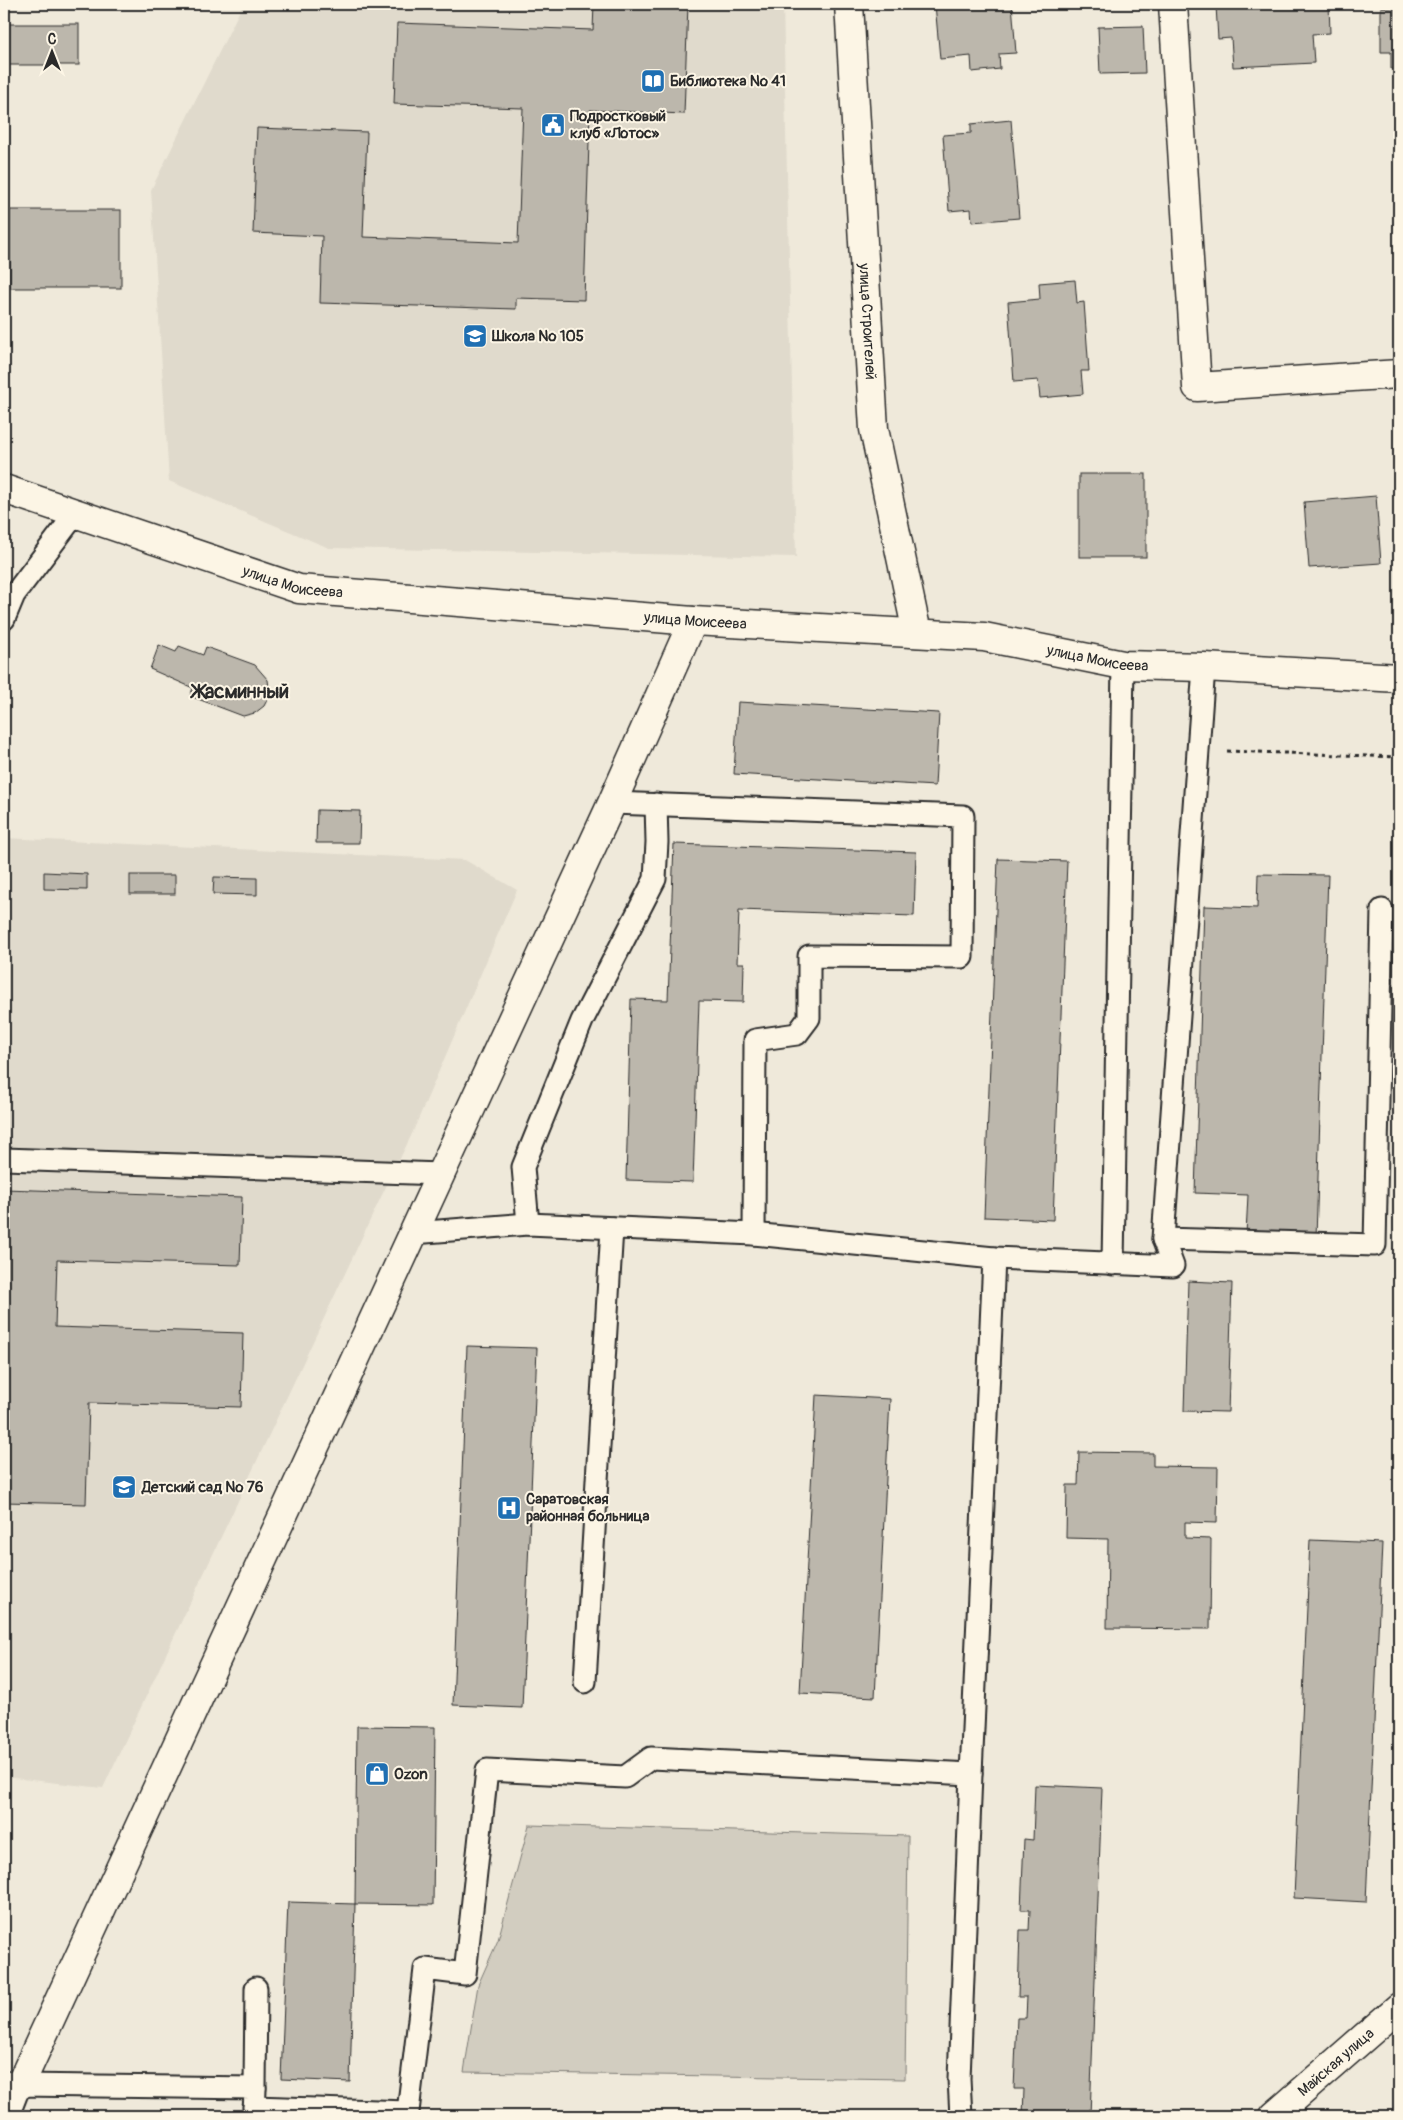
<svg xmlns="http://www.w3.org/2000/svg" width="1403" height="2120" font-family="Pangolin,sans-serif">
<style>
.built{fill:#e0dacc}
.green{fill:#d2cdc0;stroke:#7e7c76}
.building{fill:#bcb7ac;stroke:#2b2b2b}
.lines{fill:none;stroke-linecap:round;stroke-linejoin:round}
.service-casing{stroke:#2b2b2b;stroke-width:25}
.minor-casing{stroke:#2b2b2b;stroke-width:31}
.path{stroke:#2b2b2b;stroke-width:3;stroke-dasharray:4 4;stroke-linecap:butt}
.service{stroke:#fcf5e5;stroke-width:21}
.minor{stroke:#fcf5e5;stroke-width:28}
.labels{text-anchor:middle;stroke-width:4;stroke-linejoin:round;paint-order:stroke}
.poi-label{font-size:15px;font-weight:bold;fill:#2b2b2b;stroke:#fcf5e5;text-anchor:start}
.street-label{font-size:15px;fill:#2b2b2b;stroke:#fcf5e5}
.district-label{font-size:20px;font-weight:bold;fill:#2b2b2b;stroke:#fcf5e5}
</style>
<rect width="100%" height="100%" fill="#efe9da"/>
<filter id="ink" filterUnits="userSpaceOnUse"><feTurbulence type="fractalNoise" baseFrequency=".02" numOctaves="2"/><feDisplacementMap in="SourceGraphic" scale="10" xChannelSelector="R" yChannelSelector="G"/><feConvolveMatrix kernelMatrix="1 2 1 2 8 2 1 2 1" color-interpolation-filters="sRGB"/></filter>
<g filter="url(#ink)">
<g class="built">
<path d="M243,4H783L796,557L329,548L169,481L151,190Z"/>
<path d="M4,838L465,860L517,890L411,1136L381,1197L103,1788L4,1777Z"/>
</g>
<path class="green" d="M529,1825L908,1836L905,2079L464,2072L478,1985L498,1940Z"/>
<g class="building">
<path d="M594,4H688L684,114L590,110L584,300L516,298V309L320,303L322,236L253,233L257,128L367,132L363,237L518,243L523,108L394,104L397,23L593,30Z"/>
<path d="M935,4H1012L1016,53L999,54L1000,69L972,72L971,56L940,59Z"/>
<path d="M1235,4H1329L1330,33L1312,34L1314,63L1233,67L1231,38L1218,39L1216,6Z"/>
<path d="M1391,4H1399V69H1391V52H1381V7H1391Z"/>
<rect x="4" y="24" width="75" height="41"/>
<path d="M1143,26L1145,73L1100,74L1098,27Z"/>
<path d="M1011,120L1019,218L972,222L971,209L949,211L943,135L971,133V124Z"/>
<rect x="10" y="210" width="111" height="78"/>
<path d="M1075,280L1077,303L1084,302L1089,371H1081L1083,394L1040,398L1038,380L1014,382L1008,302L1040,299L1039,283Z"/>
<rect x="1079" y="474" width="67" height="83"/>
<path d="M1376,496L1381,563L1309,568L1304,502Z"/>
<path d="M159,645L176,652L179,646L203,655L206,647L255,665L268,680L270,694L264,706L255,713L243,716L190,696L193,688L150,669Z"/>
<path d="M738,702L939,713L935,786L734,774Z"/>
<path d="M317,810L360,811L359,843H316Z"/>
<path d="M674,844L916,852L914,916L739,910L737,963H744L743,1002L699,1001L693,1182L626,1180L631,999L668,1000Z"/>
<path d="M998,859L1067,861L1053,1220L984,1217Z"/>
<path d="M44,872L87,874V890L44,889Z"/>
<path d="M1258,874L1328,875L1316,1237L1246,1234L1248,1195L1195,1193L1204,906L1257,908Z"/>
<rect x="130" y="875" width="45" height="19"/>
<path d="M214,877L257,878V895L213,894Z"/>
<path d="M4,1189L242,1197L240,1265L57,1260L55,1327L243,1333L241,1407L89,1403L86,1504L4,1502Z"/>
<path d="M1188,1281L1232,1283L1228,1412L1184,1411Z"/>
<path d="M467,1346L537,1348L522,1708L453,1705Z"/>
<path d="M816,1395L890,1399L875,1697L800,1693Z"/>
<path d="M1079,1452L1153,1453V1466L1218,1467L1217,1523L1185,1522V1538L1211,1539L1210,1629L1107,1628L1108,1539L1066,1538L1067,1485H1078Z"/>
<path d="M1310,1540L1382,1543L1366,1902L1294,1898Z"/>
<path d="M357,1726L435,1727L433,1905L355,1904Z"/>
<path d="M1035,1785L1102,1788L1090,2116H1023L1024,2089H1014L1017,2018H1026L1027,1997H1018L1020,1930H1029L1030,1910H1021L1024,1839L1033,1840Z"/>
<path d="M288,1902L355,1904L350,2082L281,2079Z"/>
</g>
<g class="lines">
<defs>
<g id="service">
<path d="M4,619L14,595L76,513"/>
<path d="M612,803L963,816L962,957L809,956V1018L797,1034L755,1040L754,1234"/>
<path d="M4,1159L441,1174"/>
<path d="M528,1224L523,1167L582,1021L655,879L657,842L656,804"/>
<path d="M1163,1239L1375,1245L1382,910"/>
<path d="M994,1258L1173,1266L1163,1239L1204,667"/>
<path d="M1113,1264L1123,665"/>
<path d="M585,1682L612,1228"/>
<path d="M255,2088L256,1988"/>
<path d="M254,2107L408,2112L425,1969L465,1974L487,1770L625,1777L651,1758L971,1774L994,1258L754,1234L528,1224L413,1233"/>
<path d="M8,2116L20,2085L255,2088L254,2116"/>
<path d="M961,2116L959,2079L971,1774"/>
</g>
<g id="minor">
<path id="s1" d="M849,4L874,429L917,633"/>
<path d="M1173,4L1197,387L1399,374"/>
<path id="s2" d="M4,489L299,589L693,621L984,637L1123,665L1204,667L1399,678"/>
<path d="M4,2086L20,2085L612,803L693,621"/>
<path id="s3" d="M1274,2116L1399,2007"/>
</g>
</defs>
<use href="#service" class="service-casing"/>
<use href="#minor" class="minor-casing"/>
<path class="path" d="M1227,751L1399,757"/>
<use href="#service" class="service"/>
<use href="#minor" class="minor"/>
</g>
</g>
<defs>
<symbol id="library-square" viewBox="-11 -11 22 22"><rect x="-9" y="-9" width="18" height="18" rx="4" fill="#1f6fb2" stroke="#fcf5e5"/><path d="M-6-4Q-3-5.5-.7-3.5V5Q-3 3-6 4ZM6-4Q3-5.5 .7-3.5V5Q3 3 6 4Z" fill="#fff"/></symbol>
<symbol id="civic-square" viewBox="-11 -11 22 22"><rect x="-9" y="-9" width="18" height="18" rx="4" fill="#1f6fb2" stroke="#fcf5e5"/><path d="M-.6-6.5H3V-4.5H.6V-3L4-1V1h2V6H-6V1h2V-1L-.6-3ZM-1.2 2.5V6h2.4V2.5Z" fill="#fff"/></symbol>
<symbol id="school-square" viewBox="-11 -11 22 22"><rect x="-9" y="-9" width="18" height="18" rx="4" fill="#1f6fb2" stroke="#fcf5e5"/><path d="M0-5L7-2L0 1L-7-2ZM-4 1L0 2.5L4 1V4Q0 6-4 4Z" fill="#fff"/></symbol>
<symbol id="hospital-square" viewBox="-11 -11 22 22"><rect x="-9" y="-9" width="18" height="18" rx="4" fill="#1f6fb2" stroke="#fcf5e5"/><path d="M-5-5h3v3.5h4V-5h3V5h-3V1.5h-4V5h-3Z" fill="#fff"/></symbol>
<symbol id="shop-square" viewBox="-11 -11 22 22"><rect x="-9" y="-9" width="18" height="18" rx="4" fill="#1f6fb2" stroke="#fcf5e5"/><path d="M-5-2.5h2.3a2.7 3.5 0 0 1 5.4 0H5L5.5 6h-11ZM-1.5-2.5h3a1.5 2.3 0 0 0-3 0Z" fill="#fff"/></symbol>
</defs>
<g fill-rule="evenodd">
<use href="#library-square" x="639" y="67" width="28" height="28"/>
<use href="#civic-square" x="539" y="111" width="28" height="28"/>
<use href="#school-square" x="461" y="322" width="28" height="28"/>
<use href="#school-square" x="110" y="1473" width="28" height="28"/>
<use href="#hospital-square" x="495" y="1494" width="28" height="28"/>
<use href="#shop-square" x="363" y="1760" width="28" height="28"/>
</g>
<g class="labels">
<g class="poi-label">
<text x="670" y="86">Библиотека № 41</text>
<text x="570" y="121">Подростковый<tspan x="570" dy="17">клуб «Лотос»</tspan></text>
<text x="492" y="341">Школа № 105</text>
<text x="142" y="1492">Детский сад № 76</text>
<text x="526" y="1504">Саратовская<tspan x="526" dy="17">районная больница</tspan></text>
<text x="394" y="1779">Ozon</text>
</g>
<g class="street-label">
<text dy="5" stroke="none"><textPath href="#s1" startOffset="318">улица Строителей</textPath></text>
<text dy="5" stroke="none"><textPath href="#s2" startOffset="304">улица Моисеева</textPath></text>
<text dy="5" stroke="none"><textPath href="#s2" startOffset="709">улица Моисеева</textPath></text>
<text dy="5" stroke="none"><textPath href="#s2" startOffset="1114">улица Моисеева</textPath></text>
<text dy="5" stroke="none"><textPath href="#s3" startOffset="82">Майская улица</textPath></text>
</g>
<g class="district-label">
<text x="241" y="698">Жасминный</text>
</g>
</g>
<rect width="1403" height="2120" fill="none" stroke="#fcf5e5" stroke-width="20"/>
<rect x="10" y="10" width="1383" height="2100" fill="none" stroke="#2b2b2b" stroke-width="2" filter="url(#ink)"/>
<g transform="translate(52 52)" stroke="#fcf5e5" stroke-width="4" paint-order="stroke">
<path d="M0-4L9 19L0 12L-9 19Z" fill="#2b2b2b"/>
<text y="-8" font-size="14" font-weight="bold" text-anchor="middle" fill="#2b2b2b">С</text>
</g>
</svg>
